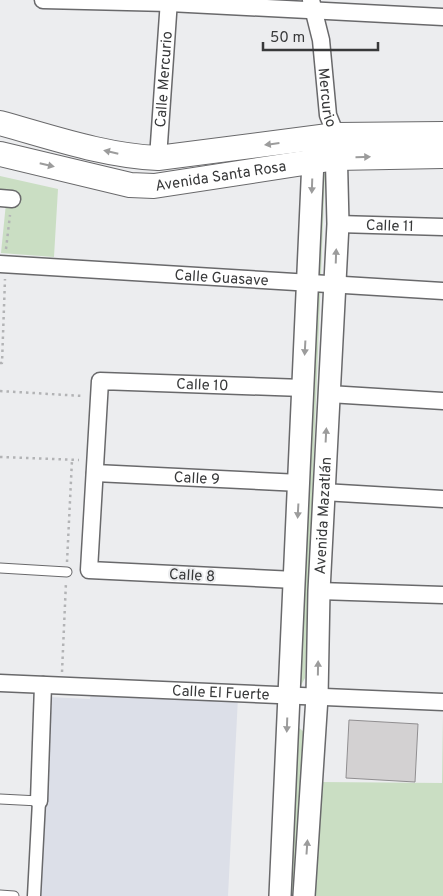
<svg xmlns="http://www.w3.org/2000/svg" width="443" height="896" font-family="Overpass,sans-serif">
<style>
.built{fill:#dcdfe8}
.green{fill:#cadec3}
.building{fill:#d3d1d2;stroke:#908e90}
.lines{fill:none;stroke-linecap:round;stroke-linejoin:round}
.service-casing{stroke:#69696b;stroke-width:11}
.pedestrian-casing{stroke:#69696b;stroke-width:15}
.minor-casing{stroke:#69696b;stroke-width:19}
.tertiary-casing{stroke:#69696b;stroke-width:24}
.secondary-casing{stroke:#69696b;stroke-width:26}
.path{stroke:#b2b3b5;stroke-width:2.5;stroke-dasharray:2.5 4;stroke-linecap:butt}
.service{stroke:#fff;stroke-width:9}
.pedestrian{stroke:#fff;stroke-width:12}
.minor{stroke:#fff;stroke-width:16}
.tertiary{stroke:#fff;stroke-width:21}
.secondary{stroke:#fff;stroke-width:24}
.oneway{fill:#9c9c9c}
.labels{text-anchor:middle;stroke-width:4;stroke-linejoin:round;paint-order:stroke}
.street-label{font-size:15px;fill:#38393a;stroke:#ecedef}
</style>
<rect width="100%" height="100%" fill="#ecedef"/>
<path class="built" d="M91,692L238,697L228,896H40L48,697L90,699Z"/>
<g class="green">
<path d="M321,170L325,174L305,678L300,687Z"/>
<path d="M0,176L58,189L54,257L1,253L6,203H0Z"/>
<path d="M443,715V896H314L320,782L442,783Z"/>
<path d="M299,728L308,735L301,896H284L291,734Z"/>
</g>
<path class="building" d="M349,720L418,724L415,782L346,778Z"/>
<g class="lines">
<defs>
<g id="service">
<path d="M0,568L67,572"/>
<path d="M0,799L39,801"/>
<path d="M0,895L14,896"/>
</g>
<path id="pedestrian" d="M34,896L39,801"/>
<g id="minor">
<path d="M43,0L169,3L443,17"/>
<path id="s1" d="M311,0L321,40L328,115L336,135"/>
<path id="s2" d="M158,158L169,0"/>
<path d="M0,198L12,199"/>
<path id="s3" d="M338,224L443,227"/>
<path id="s4" d="M0,264L443,291"/>
<path d="M329,394L443,401"/>
<path id="s5" d="M95,473L300,483"/>
<path d="M323,492L443,499"/>
<path id="s6" d="M295,580L89,570L100,381L303,388"/>
<path d="M319,591L443,595"/>
<path id="s7" d="M0,683L443,702"/>
<path d="M39,801L43,685"/>
</g>
<g id="tertiary">
<path d="M280,896L313,160L316,145"/>
<path id="s8" d="M304,896L317,697L319,591L338,224L336,142"/>
</g>
<g id="secondary">
<path d="M0,123C51,137 105,156 158,158L336,135L443,134"/>
<path id="s9" d="M0,154L130,185L154,186L336,158L443,156"/>
</g>
</defs>
<use href="#service" class="service-casing"/>
<use href="#pedestrian" class="pedestrian-casing"/>
<use href="#minor" class="minor-casing"/>
<use href="#tertiary" class="tertiary-casing"/>
<use href="#secondary" class="secondary-casing"/>
<g class="path">
<path d="M6,249L10,215"/>
<path d="M0,363H2L5,279"/>
<path d="M0,391L83,396"/>
<path d="M0,457L79,460"/>
<path d="M67,562L72,460"/>
<path d="M62,672L66,582"/>
</g>
<use href="#service" class="service"/>
<use href="#pedestrian" class="pedestrian"/>
<use href="#minor" class="minor"/>
<use href="#tertiary" class="tertiary"/>
<use href="#secondary" class="secondary"/>
</g>
<defs><path id="oneway-solid" d="M-6-.8H1V-3.2L6.5 0L1 3.2V.8H-6Z" transform="scale(1.25)"/></defs>
<g class="oneway">
<use href="#oneway-solid" transform="translate(272 144) rotate(173)"/>
<use href="#oneway-solid" transform="translate(111 152) rotate(-167)"/>
<use href="#oneway-solid" transform="translate(363 157) rotate(-1)"/>
<use href="#oneway-solid" transform="translate(47 165) rotate(13)"/>
<use href="#oneway-solid" transform="translate(312 186) rotate(92)"/>
<use href="#oneway-solid" transform="translate(336 256) rotate(-88)"/>
<use href="#oneway-solid" transform="translate(305 348) rotate(93)"/>
<use href="#oneway-solid" transform="translate(326 435) rotate(-87)"/>
<use href="#oneway-solid" transform="translate(298 511) rotate(93)"/>
<use href="#oneway-solid" transform="translate(318 668) rotate(-89)"/>
<use href="#oneway-solid" transform="translate(287 725) rotate(92)"/>
<use href="#oneway-solid" transform="translate(307 847) rotate(-86)"/>
</g>
<g class="labels">
<g class="street-label">
<text dy="5" stroke="none"><textPath href="#s2" startOffset="79">Calle Mercurio</textPath></text>
<text dy="5" stroke="none"><textPath href="#s1" startOffset="99">Mercurio</textPath></text>
<text dy="5" stroke="none"><textPath href="#s9" startOffset="225">Avenida Santa Rosa</textPath></text>
<text dy="5" stroke="none"><textPath href="#s3" startOffset="52">Calle 11</textPath></text>
<text dy="5" stroke="none"><textPath href="#s4" startOffset="222">Calle Guasave</textPath></text>
<text dy="5" stroke="none"><textPath href="#s6" startOffset="498">Calle 10</textPath></text>
<text dy="5" stroke="none"><textPath href="#s5" startOffset="102">Calle 9</textPath></text>
<text dy="5" stroke="none"><textPath href="#s8" startOffset="381">Avenida Mazatlán</textPath></text>
<text transform="translate(192 575) rotate(3)" y="5">Calle 8</text>
<text dy="5" stroke="none"><textPath href="#s7" startOffset="221">Calle El Fuerte</textPath></text>
</g>
</g>
<path d="M263 42v8h115v-8" fill="none" stroke="#38393a" stroke-width="2.5"/>
<text x="270" y="42" font-size="15" fill="#38393a" stroke="#ecedef" stroke-width="4" paint-order="stroke">50 m</text>
</svg>
